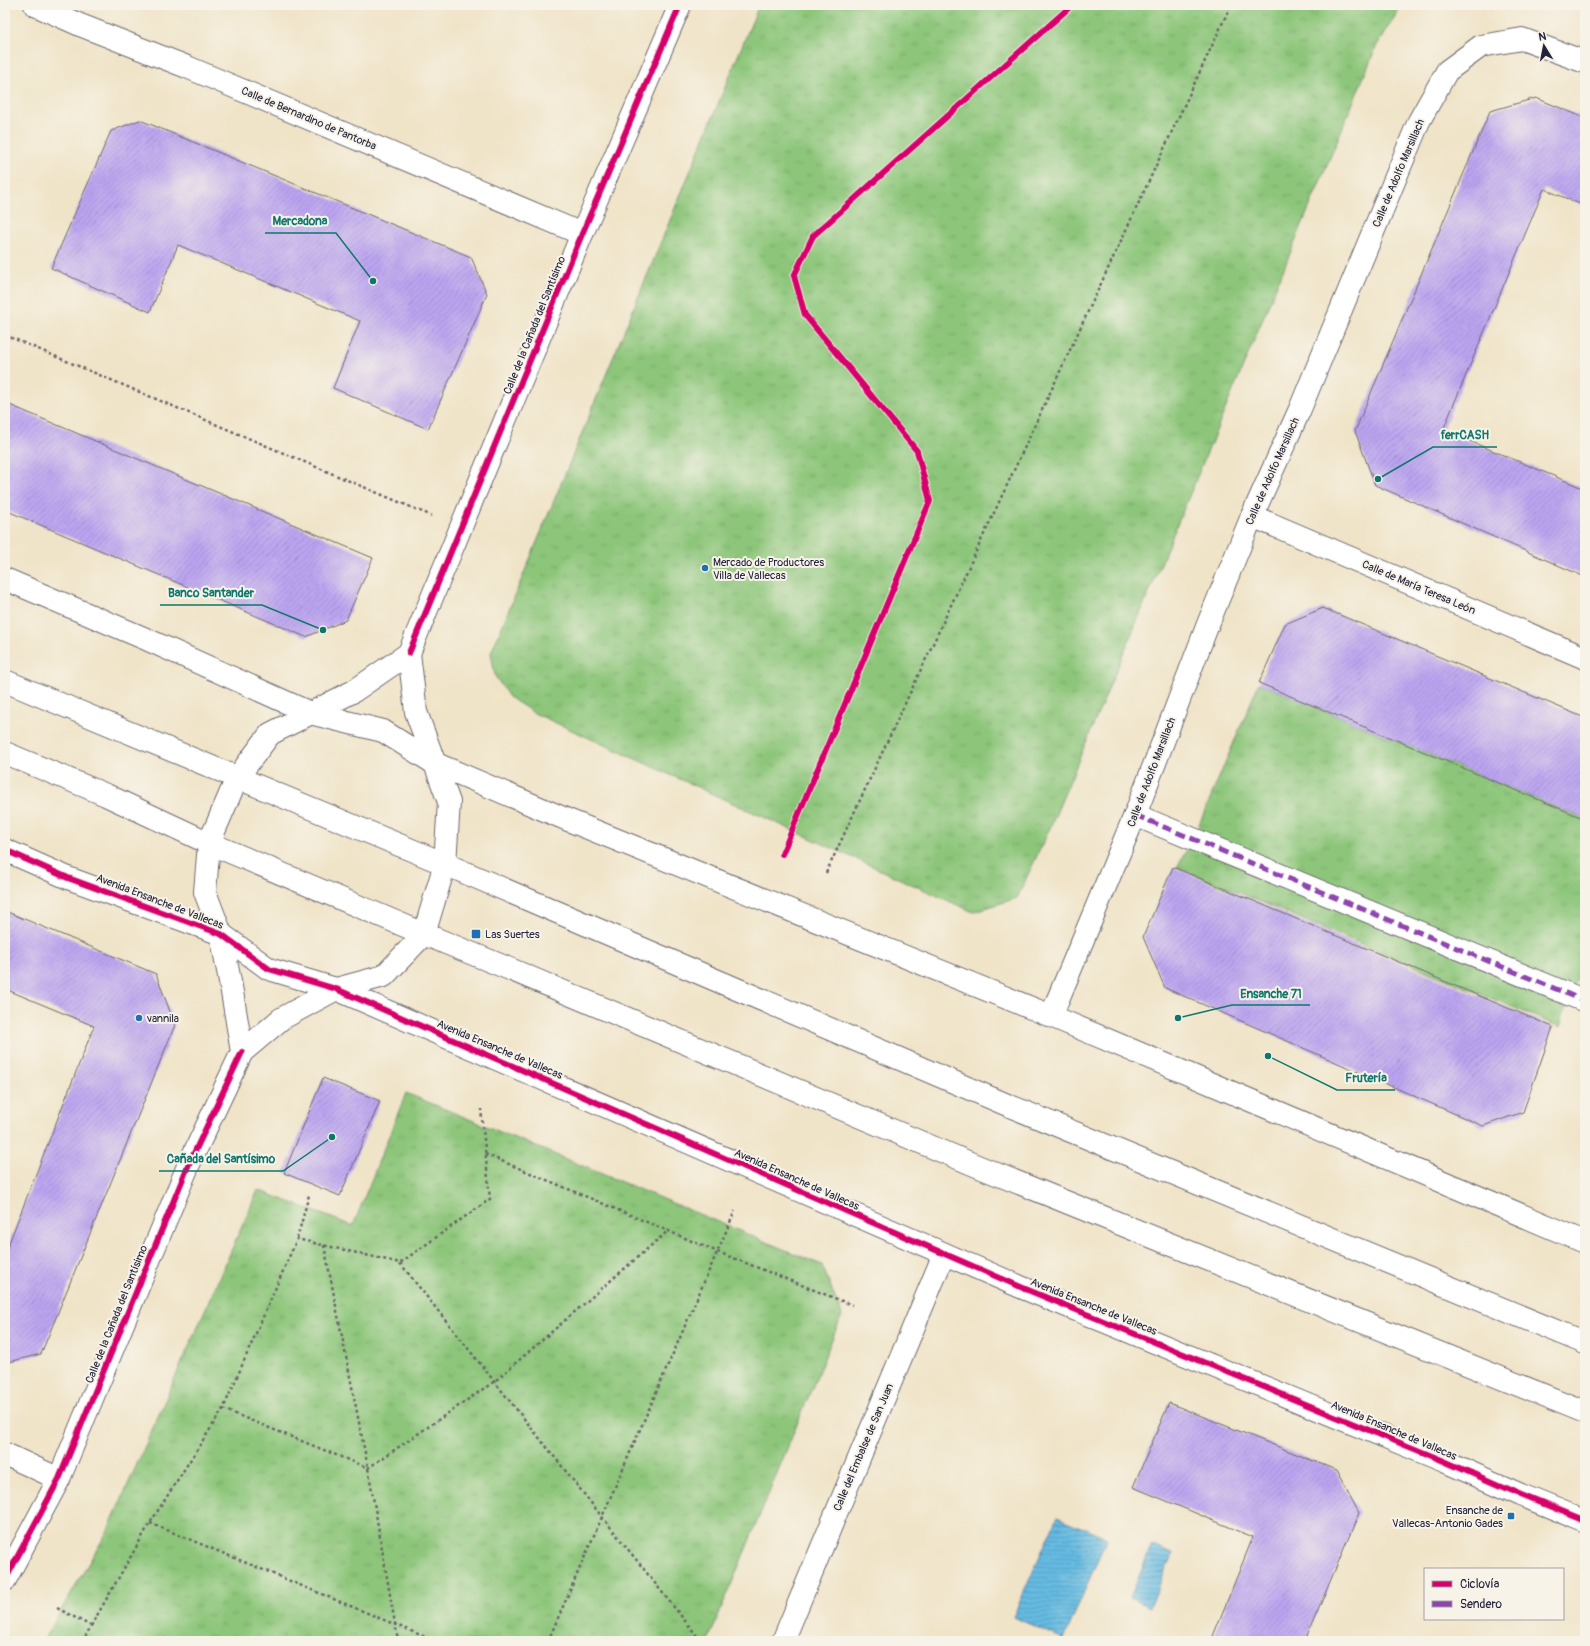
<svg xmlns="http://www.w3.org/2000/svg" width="1590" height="1646" font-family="Pangolin,sans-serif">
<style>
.park{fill:url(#park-tufts);stroke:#58745a}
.water{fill:url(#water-rules);stroke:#446f8f}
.building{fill:url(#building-hatch)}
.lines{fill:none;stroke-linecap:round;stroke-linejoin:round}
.minor-casing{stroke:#6a666c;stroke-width:24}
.major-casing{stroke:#6a666c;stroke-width:24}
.path{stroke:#6a666c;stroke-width:2.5;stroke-dasharray:3 3;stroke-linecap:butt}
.minor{stroke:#fff;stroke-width:22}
.major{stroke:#fff;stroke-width:22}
.quiet{stroke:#8e44ad;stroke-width:5;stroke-dasharray:10 5;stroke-linecap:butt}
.cycleway-casing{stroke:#f7f3e8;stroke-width:8}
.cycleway{stroke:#d6006c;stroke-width:6}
.poi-dot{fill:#1f6fb2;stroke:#f7f3e8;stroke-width:1.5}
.labels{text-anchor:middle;stroke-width:4;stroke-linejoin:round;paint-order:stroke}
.street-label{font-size:11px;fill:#22223b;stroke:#f7f3e8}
.poi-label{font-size:11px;fill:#22223b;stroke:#f7f3e8;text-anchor:start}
.leader{fill:none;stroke:#0f766e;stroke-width:1.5}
.callout-dot{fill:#0f766e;stroke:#f7f3e8;stroke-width:1.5}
.callout-label{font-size:12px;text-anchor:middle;font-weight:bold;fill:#0f766e;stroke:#f7f3e8;stroke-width:4;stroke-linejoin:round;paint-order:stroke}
</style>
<defs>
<pattern id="park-tufts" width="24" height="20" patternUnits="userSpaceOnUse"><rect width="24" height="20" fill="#8dc67a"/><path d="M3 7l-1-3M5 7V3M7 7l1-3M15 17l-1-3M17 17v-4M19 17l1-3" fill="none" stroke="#79aa6a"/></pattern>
<pattern id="water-rules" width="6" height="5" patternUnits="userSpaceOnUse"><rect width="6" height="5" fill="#66bce3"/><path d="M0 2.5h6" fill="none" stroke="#5498b9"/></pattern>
<pattern id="building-hatch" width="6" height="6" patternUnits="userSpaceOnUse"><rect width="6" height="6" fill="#bca5f1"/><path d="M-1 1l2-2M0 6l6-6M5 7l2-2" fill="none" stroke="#9886c4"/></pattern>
</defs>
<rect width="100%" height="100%" fill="#f7f3e8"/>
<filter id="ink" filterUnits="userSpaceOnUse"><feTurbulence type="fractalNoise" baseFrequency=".025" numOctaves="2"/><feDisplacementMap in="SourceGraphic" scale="8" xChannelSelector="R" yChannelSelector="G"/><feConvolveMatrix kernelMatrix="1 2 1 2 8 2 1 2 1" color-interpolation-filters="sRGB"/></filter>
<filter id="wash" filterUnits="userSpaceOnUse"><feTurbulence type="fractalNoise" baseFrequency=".012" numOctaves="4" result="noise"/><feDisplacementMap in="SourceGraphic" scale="16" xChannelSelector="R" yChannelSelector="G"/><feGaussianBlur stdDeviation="0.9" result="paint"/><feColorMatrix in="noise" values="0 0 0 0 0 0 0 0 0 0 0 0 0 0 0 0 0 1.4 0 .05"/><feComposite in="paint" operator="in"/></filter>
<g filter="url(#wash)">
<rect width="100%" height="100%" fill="#f0e4c8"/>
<g class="park">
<path d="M759,5H1402L1377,45L1132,633L1050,828L1017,898L973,912L534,713L509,697L495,676L491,653Z"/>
<path d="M1259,683L1585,819V959L1570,995L1560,1027L1177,867L1193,839Z"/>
<path d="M406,1093L822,1265L842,1315L708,1641H43L107,1532L258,1190L353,1226Z"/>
</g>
<g class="water">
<path d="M1057,1517L1107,1538L1064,1639L1013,1617Z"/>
<path d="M1152,1545L1173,1553L1150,1607L1130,1598Z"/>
</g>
<g id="blocks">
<g class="building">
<path d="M1536,98L1585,118V206L1544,189L1443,430L1585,489V577L1375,485L1355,431L1490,111Z"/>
<path d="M140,120L471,257L487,294L428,429L333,388L360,321L178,245L150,312L51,268L111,131Z"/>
<path d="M5,403L373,558L346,620L306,637L5,510Z"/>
<path d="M1323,608L1585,718V819L1259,683L1285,624Z"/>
<path d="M1173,867L1553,1027L1523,1112L1483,1126L1165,988L1143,937Z"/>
<path d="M5,911L156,974L175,1025L41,1354L9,1362L5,1360V1253L94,1026L5,989Z"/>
<path d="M323,1078L380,1101L340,1196L284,1173Z"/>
<path d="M1169,1403L1336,1470L1359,1513L1305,1641H1211L1253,1537L1133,1487Z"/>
</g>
</g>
</g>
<g filter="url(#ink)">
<use href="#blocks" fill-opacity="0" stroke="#6a666c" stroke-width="1"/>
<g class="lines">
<defs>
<g id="minor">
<path d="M35,5L80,25L187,67L582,234"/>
<path d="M1252,516L1585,658"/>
<path d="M5,579L146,639L310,713L383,731L434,763L568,820L1051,1016L1585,1242"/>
<path d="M409,653L582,234L680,5"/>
<path d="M1135,815L1585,1001"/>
<path d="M5,850L68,878L221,934L269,969L336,989L1023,1288L1444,1461L1521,1495L1585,1521"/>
<path d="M1051,1016L1135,815L1208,624L1252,516L1300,409L1419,121L1447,71L1481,46L1522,39L1585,62"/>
<path d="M5,1454L59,1479"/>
<path d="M5,1580L59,1479L188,1166L242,1052L281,1019L336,989L384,976L424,934L445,864L449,802L416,712L409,653L354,691L270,734L237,778L209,843L205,892L221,934L232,992L242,1052"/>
<path d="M783,1641L944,1254"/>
</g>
<g id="major">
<path d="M5,681L445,864L1005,1104L1585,1343"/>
<path d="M5,753L106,795L209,843L424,934L505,967L977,1166L1585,1412"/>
</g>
</defs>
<use href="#minor" class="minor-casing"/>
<use href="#major" class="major-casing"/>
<g class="path">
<path d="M5,335L432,516"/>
<path d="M826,873L1231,5"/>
<path d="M485,1154L718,1252L852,1305"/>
<path d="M297,1239L309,1195"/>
<path d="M324,1245L368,1468L398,1641"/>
<path d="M400,1263L701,1641"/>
<path d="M223,1409L368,1468L495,1381L669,1230"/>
<path d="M150,1523L435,1641"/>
<path d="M57,1608L91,1626L83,1641"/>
<path d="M91,1626L150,1523L223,1409L297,1239L400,1263L490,1199L481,1109"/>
<path d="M548,1641L735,1211"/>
</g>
<use href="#minor" class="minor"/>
<use href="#major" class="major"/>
<path class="quiet" d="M1135,815L1585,1001"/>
<defs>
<g id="cycleway">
<path d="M409,653L582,234L680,5"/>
<path d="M5,850L68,878L221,934L269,969L336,989L1023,1288L1444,1461L1521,1495L1585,1521"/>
<path d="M782,854L930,501L917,451L805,315L794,276L813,236L1072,5"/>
<path d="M5,1580L59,1479L188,1166L242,1052"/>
</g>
</defs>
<use href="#cycleway" class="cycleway-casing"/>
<use href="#cycleway" class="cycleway"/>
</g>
</g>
<g class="poi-dot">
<circle cx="705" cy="568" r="4"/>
<rect x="471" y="929" width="10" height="10" rx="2"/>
<circle cx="139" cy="1018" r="4"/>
<rect x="1507" y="1512" width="8" height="8" rx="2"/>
</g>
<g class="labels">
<g class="street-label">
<text transform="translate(309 118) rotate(23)" y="4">Calle de Bernardino de Pantorba</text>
<text transform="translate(1398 173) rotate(-67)" y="4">Calle de Adolfo Marsillach</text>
<text transform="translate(534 325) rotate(-68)" y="4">Calle de la Cañada del Santísimo</text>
<text transform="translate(1272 471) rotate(-66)" y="4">Calle de Adolfo Marsillach</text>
<text transform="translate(1419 587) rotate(23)" y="4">Calle de María Teresa León</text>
<text transform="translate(1151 772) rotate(-69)" y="4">Calle de Adolfo Marsillach</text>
<text transform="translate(160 901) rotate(21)" y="4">Avenida Ensanche de Vallecas</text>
<text transform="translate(500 1049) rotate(23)" y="4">Avenida Ensanche de Vallecas</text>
<text transform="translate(797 1179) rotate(24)" y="4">Avenida Ensanche de Vallecas</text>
<text transform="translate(1094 1306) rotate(22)" y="4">Avenida Ensanche de Vallecas</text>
<text transform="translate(116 1314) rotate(-68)" y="4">Calle de la Cañada del Santísimo</text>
<text transform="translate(1394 1430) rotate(23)" y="4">Avenida Ensanche de Vallecas</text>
<text transform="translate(863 1447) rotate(-67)" y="4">Calle del Embalse de San Juan</text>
</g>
<g class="poi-label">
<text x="713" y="566">Mercado de Productores<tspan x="713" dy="13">Villa de Vallecas</tspan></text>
<text x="485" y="938">Las Suertes</text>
<text x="147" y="1022">vannila</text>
<text x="1503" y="1514" text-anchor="end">Ensanche de<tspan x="1503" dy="13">Vallecas-Antonio Gades</tspan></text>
</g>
</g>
<path class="leader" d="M373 281L336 233H265M1378 479L1433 447H1497M323 630L262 605H160M1178 1018L1232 1005H1310M1268 1056L1337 1090H1395M332 1137L283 1171H159"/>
<g class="callout-dot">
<circle cx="373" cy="281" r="4"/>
<circle cx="1378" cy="479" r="4"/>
<circle cx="323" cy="630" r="4"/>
<circle cx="1178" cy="1018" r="4"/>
<circle cx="1268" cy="1056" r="4"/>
<circle cx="332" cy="1137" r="4"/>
</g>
<g class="callout-label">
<text x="300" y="225">Mercadona</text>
<text x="1465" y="439">ferrCASH</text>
<text x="211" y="597">Banco Santander</text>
<text x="1271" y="998">Ensanche 71</text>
<text x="1366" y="1082">Frutería</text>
<text x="221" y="1163">Cañada del Santísimo</text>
</g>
<rect width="1590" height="1646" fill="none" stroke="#f7f3e8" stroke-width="20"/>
<rect x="1424" y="1568" width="140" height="52" fill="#f7f3e8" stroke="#a29fa3"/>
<rect x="1432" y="1581" width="20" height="6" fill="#d6006c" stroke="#a29fa3"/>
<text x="1460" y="1588" font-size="12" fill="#22223b">Ciclovía</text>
<rect x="1432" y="1601" width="20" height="6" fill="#8e44ad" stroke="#a29fa3"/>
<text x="1460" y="1608" font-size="12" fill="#22223b">Sendero</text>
<g transform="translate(1544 46) rotate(350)" stroke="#f7f3e8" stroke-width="3" paint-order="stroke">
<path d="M0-3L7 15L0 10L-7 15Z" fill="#22223b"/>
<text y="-6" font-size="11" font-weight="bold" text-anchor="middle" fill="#22223b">N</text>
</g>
</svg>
